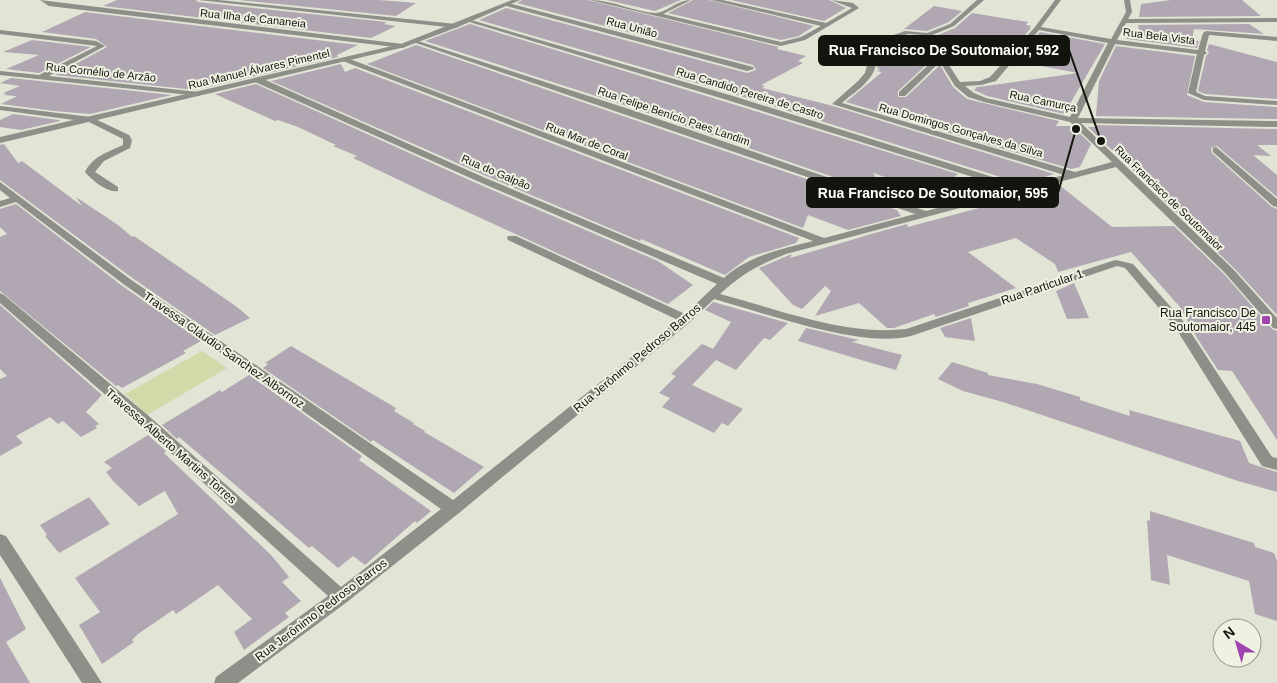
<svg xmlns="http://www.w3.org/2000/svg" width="1277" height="683" font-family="Arial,sans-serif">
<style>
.green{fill:#d4d9a9}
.building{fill:#b1a7b2}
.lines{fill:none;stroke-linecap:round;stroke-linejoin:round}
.minor{fill:#8e8f89;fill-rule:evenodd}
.tertiary{fill:#8e8f89;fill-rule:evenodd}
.poi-dot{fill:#a045b0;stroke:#eff1e2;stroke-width:2}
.labels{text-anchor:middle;stroke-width:4;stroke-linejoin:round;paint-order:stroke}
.far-street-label{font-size:11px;fill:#14140f;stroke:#eff1e2}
.street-label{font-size:12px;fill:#14140f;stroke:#eff1e2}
.poi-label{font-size:12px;fill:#14140f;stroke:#eff1e2;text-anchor:end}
.leader{fill:none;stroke:#14140f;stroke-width:2}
.callout-dot{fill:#14140f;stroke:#eff1e2;stroke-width:2}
.callout{fill:#14140f;stroke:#14140f;stroke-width:2}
.callout-label{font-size:14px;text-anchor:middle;font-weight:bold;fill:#fff}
</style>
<rect width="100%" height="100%" fill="#e2e4d5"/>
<path class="green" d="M202,351L227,368L147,415L125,394Z"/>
<g class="building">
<path d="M117,0H196L198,2L387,22L384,24L396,26L371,38L103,6Z"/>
<path d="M238,0H379L416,3L396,16Z"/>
<path d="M522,0H588L779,47L777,49L806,56L798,61L803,63L761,85L765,86L762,88L833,106L1054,174L1023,184L734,94L479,20L506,8L747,73L756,70L753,65L517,3Z"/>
<path d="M607,0H681L655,11Z"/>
<path d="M693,0H709L814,26L799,36L781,40L668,13Z"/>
<path d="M731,0H829L846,8L824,21Z"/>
<path d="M1171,0H1242L1261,16L1139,17L1141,4Z"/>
<path d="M934,6L962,11L949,22L927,31L904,29Z"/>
<path d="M85,12L358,45L337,55L338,57L195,90L55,75L107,47L96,39L42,32Z"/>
<path d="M972,13L1028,22L1026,25L1031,26L1029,28H1031L1004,59L939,46L933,37L955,28Z"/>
<path d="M470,24L726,102L958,174L936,194L873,173L888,196L630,107L425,41Z"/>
<path d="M1249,24L1264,34L1194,29L1192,40L1199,41L1197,48L1127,39L1125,30L1139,31L1138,25Z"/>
<path d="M1040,32L1105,44L1064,114L987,96L974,90L977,87L986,86L1078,73L1015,61Z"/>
<path d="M908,36L921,37L935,57L898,91V97H906L940,65L953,87L967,99L1059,121L1056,126H1072L1091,144L1080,167L1071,169L846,102L882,72L877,71L880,69L877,68L878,57L887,49L880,47L887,43Z"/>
<path d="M32,40L91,47L39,73L6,69L39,55L3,52Z"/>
<path d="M1209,44L1277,62V99L1205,94L1198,91L1206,56L1209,53L1207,50Z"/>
<path d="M416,45L897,210L901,216L848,230L808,215L803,228L367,64Z"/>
<path d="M1116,46L1195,56L1187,95L1204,102L1277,107V119L1096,116L1099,81Z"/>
<path d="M341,64L345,72L355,68L799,238L796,243L749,257L725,275L641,239L640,241L484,175L271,81Z"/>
<path d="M11,78L172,95L90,114L54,111L1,104L17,96L3,95L7,94L3,93L20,86L0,83Z"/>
<path d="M256,84L476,183L658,261L693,285L668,304L422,191L353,158L357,156L333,146L336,145L298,127L278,120L275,121L215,94Z"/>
<path d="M13,114L59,120L60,121L21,130L0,127V120Z"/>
<path d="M1095,125L1277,129V145H1257L1271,156L1253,155L1277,175V197L1217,146L1211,148L1212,153L1272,207L1277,209V315L1234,268L1088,127H1095Z"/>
<path d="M4,144L18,163L22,161L82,206L76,197L118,225L132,237L134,236L237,307L250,318L215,335L131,277L0,180V145Z"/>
<path d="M1058,184L1112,227L1174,226L1224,274L1272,329L1277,331V440L1232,371L1218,370L1197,338L1180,307L1131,252L1058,272L1055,264L1016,238L968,252L1016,288L968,303L969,306L936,317L934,314L894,328H887L859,303L815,316L831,291L825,286L802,309L793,305L759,268L787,256L792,254L790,258L865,236H864L907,224L908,227L949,216L979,208L974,206L982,204L1056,194L1040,189Z"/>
<path d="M16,204L121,285L201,341L183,351L186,353L122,388L118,385L116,386L0,291V237L7,234L0,227V209Z"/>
<path d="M1074,283L1089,318L1067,319L1056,291Z"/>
<path d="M713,302L788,323L770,340L764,338L736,370L716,360L692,385L743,409L728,426L722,423L714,433L662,407L670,398L659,393L676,376L671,374L702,344L713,349L731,322L705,310Z"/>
<path d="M0,305L102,395L86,412L99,424L95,426L97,428L81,437L63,421L58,424L50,417L16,436L23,443L0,456V379L7,376L0,369Z"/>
<path d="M971,318L975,341L945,337L940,328Z"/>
<path d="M806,328L859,340L852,342L902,355L896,370L868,362L798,341Z"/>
<path d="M291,346L396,408L394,411L414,423L413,424L425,431L424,432L484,467L454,493L373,440L371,442L263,368L268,364L265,363Z"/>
<path d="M952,362L988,373V375L1037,384L1080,397V400L1130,416L1129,410L1240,441L1249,463L1277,472V492L1238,481L1003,402L963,391L938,379Z"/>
<path d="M249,375L362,456L359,460L431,511L417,523L415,521L365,565L353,556L338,568L312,546L309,548L179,437L177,439L162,425L205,399L220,390L222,392Z"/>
<path d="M148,435L166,451L164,453L272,556L289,577L282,582L301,601L285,613L289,617L244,650L234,632L252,619L218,585L176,614L173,610L138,634L132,640L134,642L102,664L79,625L100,612L75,578L178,514L165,491L139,506L113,481L106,472L112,468L104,462Z"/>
<path d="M89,497L110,524L59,553L45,536L47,535L40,525Z"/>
<path d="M1150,511L1254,543L1255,547L1274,553L1277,561V621L1255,614L1249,581L1167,555L1170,585L1151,580L1147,520L1150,521Z"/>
<path d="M0,578L26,629L6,642L30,683H0Z"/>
</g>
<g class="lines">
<g class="minor">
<path d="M40,0L403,44L406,46L403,48L49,6Z"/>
<path d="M198,0H219L456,24L459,26L456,28Z"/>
<path d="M590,0C613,0 635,12 655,13C666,13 677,0 691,0L663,14L781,42L801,37L821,26L711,0H722L826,23L852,8L831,0L853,3L859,8L805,40L781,46Z"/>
<path d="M977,0H984L954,26L930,36L960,82L980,81L990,77L1035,27L1055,0H1061L1041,27L1111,39L1126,12L1124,0H1130L1132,12L1128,19L1277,18V22L1126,23L1117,40L1198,50L1203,33L1206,31L1277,37V41L1209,35L1205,51L1207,53L1204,55L1196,92L1205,96L1277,101V105L1204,100L1188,93L1197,54L1115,44L1078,118L1277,121V127L1081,123L1233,269L1277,318V329L1273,328L1225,273L1116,167L786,254C758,265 742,274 720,294C778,309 845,336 906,329L1112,261L1116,260L1133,264L1184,322L1272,457L1277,458V470L1262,466L1175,327L1125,268L1117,266L911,336C862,349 765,313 714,299L690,322L459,513L347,602L238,683H214L216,677L328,596L140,425L0,303V293L4,295L150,417L341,587L441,509L122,283L16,202L0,207V201L10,198L0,190V182L130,279L453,500L678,320L508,240L507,238L508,236H516L685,314L717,284L477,181L255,82V78H261L483,177L724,278C748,256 781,249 813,241L340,60L347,58L824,238L915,214L413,42L418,41L629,109L926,211L1011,189L727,100L466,21L471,20L733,96L1022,186L1064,175L832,104L858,81L865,73L872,45L882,39L905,31L927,33L950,24ZM1039,30L1108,43L1070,117L986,98L974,93L965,86L981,85L996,81ZM908,34L922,35L937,57L899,92V96H905L940,62L955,86L968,97L984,102L1070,122L1112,162L1075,172L842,103C854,92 873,82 876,64C877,58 876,53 877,47L886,41Z"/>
<path d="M508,3L753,67L754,69L747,71L506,6Z"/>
<path d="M0,30L96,41L105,46L49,76L199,92L203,94L199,96L0,75V71L39,75L97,46L0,34Z"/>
<path d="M0,106L91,117L129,135L132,140L130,148L104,161L95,172L118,187V191C107,193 92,180 85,172C93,156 108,152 123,145V139L89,122L0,110Z"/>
<path d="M1216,147L1277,199V207L1273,206L1213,152V148Z"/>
<path d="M0,534L6,536L102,683H82L0,555Z"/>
</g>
<path class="tertiary" d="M512,0H520L458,27L405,47L0,143V137L401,44Z"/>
</g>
<rect class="poi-dot" x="1261" y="315" width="10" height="10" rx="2.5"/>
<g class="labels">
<g class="far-street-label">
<text transform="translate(253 18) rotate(6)" y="4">Rua Ilha de Cananeia</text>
<text transform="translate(632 27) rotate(15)" y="4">Rua União</text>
<text transform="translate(1159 36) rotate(7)" y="4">Rua Bela Vista</text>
<text transform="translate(259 69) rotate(-13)" y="4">Rua Manuel Álvares Pimentel</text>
<text transform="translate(101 72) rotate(6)" y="4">Rua Cornélio de Arzão</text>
<text transform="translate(750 93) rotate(17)" y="4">Rua Candido Pereira de Castro</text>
<text transform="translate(1043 101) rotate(12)" y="4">Rua Camurça</text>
<text transform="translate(674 116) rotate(19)" y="4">Rua Felipe Benício Paes Landim</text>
<text transform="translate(961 130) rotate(16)" y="4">Rua Domingos Gonçalves da Silva</text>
<text transform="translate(587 141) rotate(21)" y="4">Rua Mar de Coral</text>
<text transform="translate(496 172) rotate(23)" y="4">Rua do Galpão</text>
<text transform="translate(1169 198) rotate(44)" y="4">Rua Francisco de Soutomaior</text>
</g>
<g class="street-label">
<text transform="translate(1042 287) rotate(-19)" y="4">Rua Particular 1</text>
<text transform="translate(224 350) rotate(35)" y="4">Travessa Cláudio Sanchez Albornoz</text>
<text transform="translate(637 358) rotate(-40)" y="4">Rua Jerônimo Pedroso Barros</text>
<text transform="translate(171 446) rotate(41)" y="4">Travessa Alberto Martins Torres</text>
<text transform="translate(321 610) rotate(-37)" y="4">Rua Jerônimo Pedroso Barros</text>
</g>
<g class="poi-label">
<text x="1256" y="317">Rua Francisco De<tspan x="1256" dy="14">Soutomaior, 445</tspan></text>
</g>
</g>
<path class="leader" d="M1101 141L1069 50M1076 129L1058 193"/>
<g class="callout-dot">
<circle cx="1101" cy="141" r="5"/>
<circle cx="1076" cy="129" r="5"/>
</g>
<g class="callout">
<rect x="819" y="36" width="250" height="29" rx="5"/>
<rect x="807" y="178" width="251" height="29" rx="5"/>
</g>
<g class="callout-label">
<text x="944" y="55">Rua Francisco De Soutomaior, 592</text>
<text x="933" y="198">Rua Francisco De Soutomaior, 595</text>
</g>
<g transform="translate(1237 643) rotate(322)"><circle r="24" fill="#eff1e2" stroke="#97998e"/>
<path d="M0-4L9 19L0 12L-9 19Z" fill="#a045b0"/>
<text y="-8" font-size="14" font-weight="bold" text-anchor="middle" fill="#14140f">N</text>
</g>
</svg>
